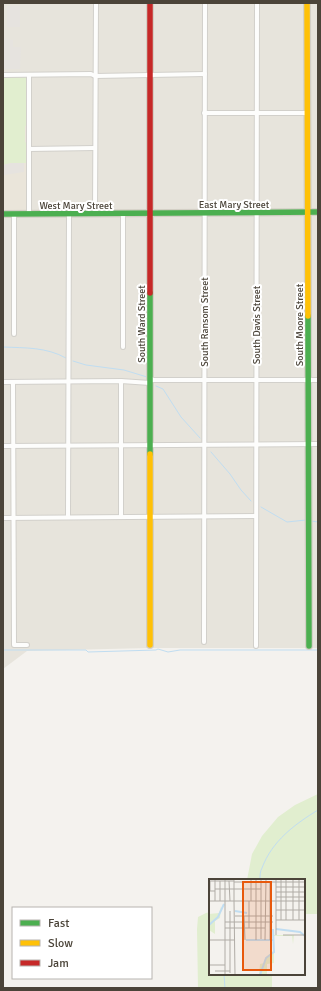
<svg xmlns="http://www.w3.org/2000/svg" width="321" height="991" font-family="Signika,sans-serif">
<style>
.residential{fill:#e7e4dc}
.education{fill:#eae5da}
.green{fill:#e1eecf}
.parking{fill:#e6e3df}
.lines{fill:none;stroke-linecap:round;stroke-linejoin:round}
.stream{stroke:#c0ddf1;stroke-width:1}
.street-casing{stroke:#d2d0cb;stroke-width:6}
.fast-casing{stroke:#d3cfc5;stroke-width:8}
.slow-casing{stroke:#d3cfc5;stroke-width:8}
.jam-casing{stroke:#d3cfc5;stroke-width:8}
.street{stroke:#fdfdfc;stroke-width:4}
.fast{stroke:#4caf50;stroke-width:5.5}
.slow{stroke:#ffc107;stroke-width:5.5}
.jam{stroke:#c62828;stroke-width:5.5}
.labels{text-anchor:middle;stroke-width:4;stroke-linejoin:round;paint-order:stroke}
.street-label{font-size:10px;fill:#4b4439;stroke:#fff}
.inset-river{fill:none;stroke:#c0ddf1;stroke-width:2}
.inset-road{fill:none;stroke:#b0aca6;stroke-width:1}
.view{fill:#e8590c;fill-opacity:0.15;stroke:#e8590c;stroke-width:2}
.inset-edge{fill:none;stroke:#4b4439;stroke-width:2}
</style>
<rect width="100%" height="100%" fill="#f4f2ee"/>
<path class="residential" d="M3,3H318V648H148L27,651L3,669Z"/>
<rect class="education" x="3" y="125" width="26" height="89"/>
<g class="green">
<path d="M3,75H29V125L25,126V142L29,145V163H11L3,165Z"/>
<path d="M318,794V914H304V880H247L252,854L262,836L278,817L295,805Z"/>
<path d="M210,912V974H272V988H198L197,929L198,917L206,913Z"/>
</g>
<g class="parking">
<rect x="7" y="6" width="13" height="21"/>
<path d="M3,39L13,40V47H21L20,69H3Z"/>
<path d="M11,163H24V172L4,175L3,165Z"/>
</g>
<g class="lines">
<g class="stream">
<path d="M3,347C26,348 46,347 66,358"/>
<path d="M73,361L86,365L124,370L147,377"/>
<path d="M156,386L163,389L181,417L200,438"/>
<path d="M211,452L230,474L241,490L251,501"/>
<path d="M261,507L287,522L306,520"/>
<path d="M311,521L318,522"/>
<path d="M3,650H86L88,652L156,650L158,649L168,652L180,650H318"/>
<path d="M260,880C260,876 260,871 262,868C272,841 295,824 318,810"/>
<path d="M224,974L225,988"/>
</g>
<defs>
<g id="street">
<path d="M3,75L91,74L95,76L205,74"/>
<path d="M29,75V214"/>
<path d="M204,113H307"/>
<path d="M29,149L95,148"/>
<path d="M14,214V334"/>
<path d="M95,214L96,3"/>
<path d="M123,214V347"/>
<path d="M150,378L153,380H318"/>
<path d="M3,382L121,381L150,383"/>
<path d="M13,382L14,645H27"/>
<path d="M3,446L318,444"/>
<path d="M68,517L69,214"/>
<path d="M121,517V381"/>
<path d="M3,518L256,516"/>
<path d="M204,642L205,3"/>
<path d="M256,646L257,3"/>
</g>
<g id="fast">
<path d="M3,214L318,212"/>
<path d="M150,293V454"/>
<path d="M308,316L309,646"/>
</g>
<g id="slow">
<path d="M307,3L308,316"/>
<path d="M150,454V645"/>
</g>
<path id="jam" d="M150,3V293"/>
</defs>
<use href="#street" class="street-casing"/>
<use href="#fast" class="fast-casing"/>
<use href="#slow" class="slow-casing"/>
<use href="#jam" class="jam-casing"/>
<use href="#street" class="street"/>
<use href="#fast" class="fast"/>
<use href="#slow" class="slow"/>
<use href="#jam" class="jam"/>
</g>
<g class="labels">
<g class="street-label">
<text x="234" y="208">East Mary Street</text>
<text x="76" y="209">West Mary Street</text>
<text transform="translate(204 322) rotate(-90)" y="4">South Ransom Street</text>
<text transform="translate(141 324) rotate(-90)" y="4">South Ward Street</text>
<text transform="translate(256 325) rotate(-90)" y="4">South Davis Street</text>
<text transform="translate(299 325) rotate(-90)" y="4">South Moore Street</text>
</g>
</g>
<g transform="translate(209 879)">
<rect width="96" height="96" fill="#f4f2ee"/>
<path d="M12,27L11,39L6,42V55L0,51V35L10,34ZM64,56H85L84,65L83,57H65V84L58,85V96H50L51,85L55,84L57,78L64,72Z" fill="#e1eecf"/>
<path class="inset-river" d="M26,32L38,34M0,46L9,38L15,25M67,50L91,53L96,57M37,61H64M51,96L57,79L65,73L64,50"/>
<path class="inset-road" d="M6,0V22M16,0V22M25,0V22M47,0V61M67,0V56M72,0V41M90,0V41M96,0V41M0,2H25M1,2V12H6M20,2L21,22M25,3H96M61,3V61M67,8H96M6,10H52M67,13H96M67,18H96M0,22H96M11,22V2M25,22L26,96M42,22V0M67,31H96M21,32V94M26,37H47M35,37L36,61M47,37H64M67,41H96M77,41V0M84,41V0M16,43H64M16,49H56M40,49V22M74,56H96M52,60V0M0,61H26M56,61L57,0M0,86H16M6,92H21M16,96V22"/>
<path class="view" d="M34,3H62V91H34Z"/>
<rect width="96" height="96" class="inset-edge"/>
</g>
<rect width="321" height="991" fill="none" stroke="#4b4439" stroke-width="8"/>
<rect x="12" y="907" width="140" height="72" fill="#ffffff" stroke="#b7b4b0"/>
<rect x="20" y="920" width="20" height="6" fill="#4caf50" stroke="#b7b4b0"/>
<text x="48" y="927" font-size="12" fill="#4b4439">Fast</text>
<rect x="20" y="940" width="20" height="6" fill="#ffc107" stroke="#b7b4b0"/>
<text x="48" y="947" font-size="12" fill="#4b4439">Slow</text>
<rect x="20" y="960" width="20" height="6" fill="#c62828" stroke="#b7b4b0"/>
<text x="48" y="967" font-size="12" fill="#4b4439">Jam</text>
</svg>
